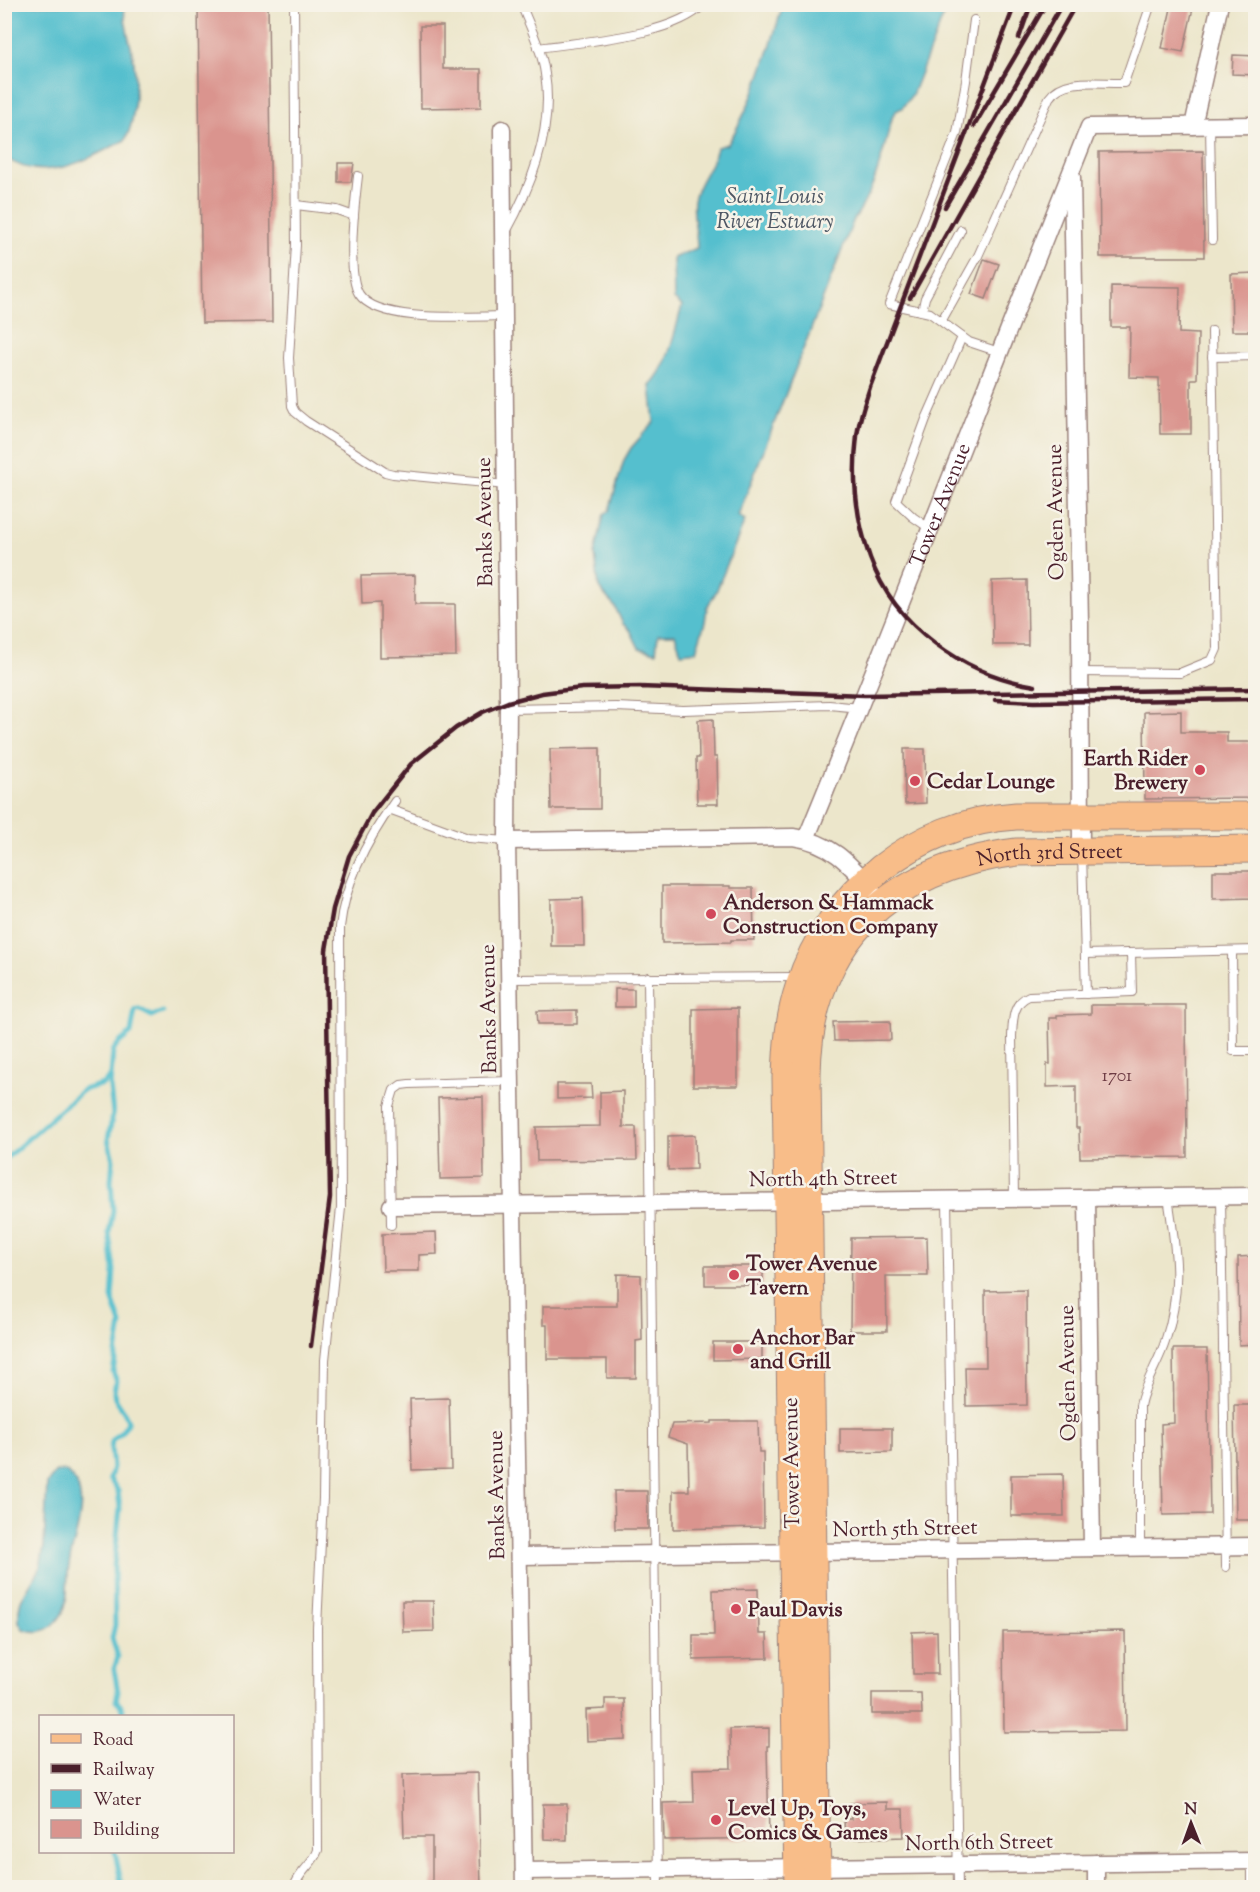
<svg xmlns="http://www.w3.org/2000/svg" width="1260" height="1892" font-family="'Sorts Mill Goudy',serif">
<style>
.water{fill:#54bfce;stroke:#4f6f7c;stroke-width:1.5}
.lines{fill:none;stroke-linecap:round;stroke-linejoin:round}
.stream{stroke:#54bfce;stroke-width:5}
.building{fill:#da948e}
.lane-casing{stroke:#9b827b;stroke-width:10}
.street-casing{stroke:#9b827b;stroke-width:19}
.primary-casing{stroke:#9b827b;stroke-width:29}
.lane{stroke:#fff;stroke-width:8}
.street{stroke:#fff;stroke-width:16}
.primary{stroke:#f8bd89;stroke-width:27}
.rail{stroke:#4a1f2b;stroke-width:4.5}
.poi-dot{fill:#d1495b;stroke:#f7f3e8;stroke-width:2}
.labels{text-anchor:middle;stroke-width:5;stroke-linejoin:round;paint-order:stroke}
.number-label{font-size:18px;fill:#6e3c44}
.street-label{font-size:21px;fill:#4a1f2b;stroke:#f7f3e8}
.poi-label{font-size:21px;font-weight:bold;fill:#4a1f2b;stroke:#f7f3e8;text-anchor:start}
.water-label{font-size:22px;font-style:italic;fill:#4e5764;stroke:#f7f3e8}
</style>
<rect width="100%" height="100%" fill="#f7f3e8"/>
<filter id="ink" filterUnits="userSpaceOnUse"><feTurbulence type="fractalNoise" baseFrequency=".0167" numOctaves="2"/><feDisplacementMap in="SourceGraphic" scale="12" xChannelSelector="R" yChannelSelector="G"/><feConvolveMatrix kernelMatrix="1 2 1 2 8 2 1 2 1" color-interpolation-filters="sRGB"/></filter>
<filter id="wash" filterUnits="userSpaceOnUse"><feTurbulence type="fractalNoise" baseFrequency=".008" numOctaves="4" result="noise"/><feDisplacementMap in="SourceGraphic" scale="24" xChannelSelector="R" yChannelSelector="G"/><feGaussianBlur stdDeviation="1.35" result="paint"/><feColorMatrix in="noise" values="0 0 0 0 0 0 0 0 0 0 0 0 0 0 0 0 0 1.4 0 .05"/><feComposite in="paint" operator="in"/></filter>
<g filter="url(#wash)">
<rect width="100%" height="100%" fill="#ece6cb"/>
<g class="water">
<path d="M4,5H124C124,22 128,35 132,51C137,75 137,119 125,140C88,159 43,186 5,157Z"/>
<path d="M942,5L947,7L912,95L902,108L896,111L893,115C883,150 876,189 854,219L738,516L745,520L716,592L707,607L705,622L696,651L681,653L675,634H658L656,652L639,648L630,630L623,624L615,607L599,588L595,554L604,514L609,511L624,460L631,448L654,422L650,385C670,364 674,333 682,306L674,299L673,258L697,248C697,234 692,213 694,200C698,180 714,166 717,147L728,144C755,99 768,54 783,5Z"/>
<path d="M61,1471L67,1472C94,1494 73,1538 69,1565C65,1587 72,1609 53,1625C43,1633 35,1633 23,1629L19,1622V1609L21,1600L40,1567L44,1547L47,1483L56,1472Z"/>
</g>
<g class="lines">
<g class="stream">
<path d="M4,1160L83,1090L103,1084L110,1077"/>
<path d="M124,1716L121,1706L116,1701L118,1692L114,1669L118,1657L112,1638L115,1625L114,1566L120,1508L118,1491L110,1479L113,1467L111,1448L112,1440L121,1433L128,1422C125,1405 107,1401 117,1381L113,1372L121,1324L112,1298L114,1270L109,1233L113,1211L111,1181L113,1160L108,1139L113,1114L110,1087L113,1051L119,1043L131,1033L135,1010L139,1009L152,1016L163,1012"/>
<path d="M115,1852L122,1888"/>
</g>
</g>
<g id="blocks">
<g class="building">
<path d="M198,4H268L272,322L202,323Z"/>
<path d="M1172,4H1194L1183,52L1162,48Z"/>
<path d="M420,26H443V69H481V107L421,108Z"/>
<path d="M1233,55L1256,56V75L1232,74Z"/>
<path d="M1203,151L1204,257H1100L1099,152Z"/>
<path d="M338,163H354L351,182H338Z"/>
<path d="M984,259L999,264L986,299L971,294Z"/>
<path d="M1256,273V331H1232L1231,274Z"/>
<path d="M1111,286L1180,287L1179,333L1198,334L1197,379H1191V434H1160L1159,378L1129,377L1130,327H1111Z"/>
<path d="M415,575V604H455L456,656L380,657V603L362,604L361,576Z"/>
<path d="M1027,580L1028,645H993L992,581Z"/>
<path d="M1181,711V732H1227V742H1256V798L1145,799L1144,712Z"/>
<path d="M713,719L714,757H717L718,804H697L696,758H699L698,720Z"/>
<path d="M600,748V809H551L550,749Z"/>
<path d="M904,749H925L926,803L905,804Z"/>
<path d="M1213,871H1256V898L1213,899Z"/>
<path d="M662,886H730V888H753L754,940H731V942L662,943Z"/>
<path d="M583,898L584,946H551V899Z"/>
<rect x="615" y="989" width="19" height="18"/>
<path d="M1091,1005H1186L1187,1157L1080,1158L1079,1128H1076V1086L1047,1087V1064H1050L1049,1018H1057V1015L1091,1014Z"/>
<path d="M738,1008V1086H693V1009Z"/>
<path d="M577,1010V1024H538L537,1011Z"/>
<path d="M890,1021L891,1040L834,1041L833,1022Z"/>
<path d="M557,1084H591L592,1098L557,1099Z"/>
<path d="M623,1091V1127H636L637,1160L537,1161L536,1127L600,1126V1092Z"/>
<path d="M483,1097L484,1178L440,1179L438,1098Z"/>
<path d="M695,1135L696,1169L668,1170V1136Z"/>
<path d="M436,1232L437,1254L419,1255V1271H383L382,1234Z"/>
<path d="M927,1237L928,1276H886L887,1331H850L851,1238Z"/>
<path d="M1256,1256V1344L1239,1345L1238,1257Z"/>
<rect x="705" y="1266" width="58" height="19"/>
<path d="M617,1274L641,1275L642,1340L636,1341V1378H607V1359H547V1325H543V1306H617Z"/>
<path d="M1026,1290L1027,1405L966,1406L965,1367H986L985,1291Z"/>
<path d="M713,1342H762V1359L713,1360Z"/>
<path d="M1173,1349H1207L1210,1514L1163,1515L1161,1424L1174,1423Z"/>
<path d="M449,1398L451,1469L412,1470L410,1399Z"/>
<path d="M1234,1405H1256V1520H1236Z"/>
<path d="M712,1421H758L759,1452H763L764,1527L673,1529V1491H689L688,1444L668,1437L672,1424L712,1423Z"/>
<path d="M840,1428H892V1452L840,1453Z"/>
<path d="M1063,1474L1064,1516H1011V1475Z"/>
<path d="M614,1491H647L648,1529H615Z"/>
<path d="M758,1589L759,1634H767L768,1658L693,1660V1635H714L713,1590Z"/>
<path d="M402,1601H433L434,1631L403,1632Z"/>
<path d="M937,1631L938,1674H913L912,1632Z"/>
<path d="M1125,1631L1126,1731L1004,1732L1003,1632Z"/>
<path d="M872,1693H921L922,1714H872Z"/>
<path d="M605,1699H624L625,1739L587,1741L586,1710L605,1709Z"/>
<path d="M769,1728V1746H767L769,1838L664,1840L663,1803L694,1802L693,1769L731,1768L730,1729Z"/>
<path d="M478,1773L481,1887H432V1837H404L402,1775Z"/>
<path d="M887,1802V1809H903L904,1837L845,1839L844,1819H851L850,1803Z"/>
<path d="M543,1804H567V1840L544,1839Z"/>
</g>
</g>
</g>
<g filter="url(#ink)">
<use href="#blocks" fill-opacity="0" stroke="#9b827b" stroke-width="1.5"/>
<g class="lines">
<defs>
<g id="lane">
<path d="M294,4L296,245L289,358L292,406L295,412L306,421L385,472L393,474L506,485"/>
<path d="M974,20L966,81L957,133L889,304L930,313L969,342L999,352"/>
<path d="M538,48C583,41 672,37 704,4"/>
<path d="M1210,126L1212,240"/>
<path d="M358,176C355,201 346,273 359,294C378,324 472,316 505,316"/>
<path d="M296,205L337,210L354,216"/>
<path d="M506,232C532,185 554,129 545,74C542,50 530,27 521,4"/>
<path d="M922,311L925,298L961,230"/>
<path d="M942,320L978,256L1049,98C1064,76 1100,84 1124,83L1151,4"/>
<path d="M1212,357L1256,356"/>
<path d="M929,528L913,517L896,501L926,419L962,337"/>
<path d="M1080,672L1180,673L1212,660L1217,649L1212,331"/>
<path d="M508,709L616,707L683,710L829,705L860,708"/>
<path d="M389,809L468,838L507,841"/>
<path d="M1082,853L1086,994"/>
<path d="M1232,951L1233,1051H1256"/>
<path d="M1085,954L1256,950"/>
<path d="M648,977L658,1888"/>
<path d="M509,979L800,977"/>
<path d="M1221,1196L1226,1567"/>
<path d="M1014,1199L1012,1036C1013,1021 1012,1003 1029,996L1132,992L1131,953"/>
<path d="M947,1200L958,1888"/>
<path d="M391,1225L389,1106L394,1090L401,1085L409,1084L511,1081"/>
<path d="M1140,1547V1406C1144,1383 1158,1364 1165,1342C1183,1289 1176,1250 1168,1197"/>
<path d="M1252,1861V1888"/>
<path d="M294,1888C298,1872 313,1865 318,1850L317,1628L323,1498L325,1360L341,1208L340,927C345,882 369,837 395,801"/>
</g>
<g id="street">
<path d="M1193,126L1220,4"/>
<path d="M502,129L508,702L507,841L524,1888"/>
<path d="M1072,177L1080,624L1081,853"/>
<path id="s1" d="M806,839C903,603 994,364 1089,127L1256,125"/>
<path d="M507,841L793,837C830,842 848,862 872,889"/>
<path d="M1087,1198L1092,1548"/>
<path d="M391,1206L1256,1196"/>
<path d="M519,1556L1256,1546"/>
<path d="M1096,1863V1888"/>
<path d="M524,1871L1256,1861"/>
</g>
<g id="primary">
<path d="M798,1888L786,1078C787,1047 789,1017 799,987C829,892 916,822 1016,816H1256"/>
<path id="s2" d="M817,1888L807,1074C809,943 889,868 1017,852L1256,849"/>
</g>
</defs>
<use href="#lane" class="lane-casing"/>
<use href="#street" class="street-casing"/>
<use href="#primary" class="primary-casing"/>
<use href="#lane" class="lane"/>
<use href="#street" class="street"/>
<use href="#primary" class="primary"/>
<g class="rail">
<path d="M1015,4L870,387C865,403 859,419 857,436C852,476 856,519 870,558C895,627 965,675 1035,686"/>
<path d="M1019,38L1031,4"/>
<path d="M974,126L1046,4"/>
<path d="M945,207L1062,4"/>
<path d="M910,298L1076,4"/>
<path d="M995,700L1034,702L1256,699"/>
<path d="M311,1346L330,1197L326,950L333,909L349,856L372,813L411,764L456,728L483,712L508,702L542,693L582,688L640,687L865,695L1256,689"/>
</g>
</g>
</g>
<g class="poi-dot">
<circle cx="1200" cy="770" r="6"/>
<circle cx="915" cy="781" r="6"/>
<circle cx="711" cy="914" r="6"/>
<circle cx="734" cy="1275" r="6"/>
<circle cx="738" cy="1349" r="6"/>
<circle cx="736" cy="1609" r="6"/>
<circle cx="716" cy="1820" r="6"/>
</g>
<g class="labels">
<g class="number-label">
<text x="1117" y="1081">1701</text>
</g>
<g class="street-label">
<text dy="7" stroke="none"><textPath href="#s1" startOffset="360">Tower Avenue</textPath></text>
<text transform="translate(1055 512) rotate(-91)" y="7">Ogden Avenue</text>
<text transform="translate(484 522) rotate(-91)" y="7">Banks Avenue</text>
<text dy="7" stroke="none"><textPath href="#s2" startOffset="1185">North 3rd Street</textPath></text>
<text transform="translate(488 1009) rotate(-91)" y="7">Banks Avenue</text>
<text transform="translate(823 1178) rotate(-1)" y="7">North 4th Street</text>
<text transform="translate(1067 1373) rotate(-91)" y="7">Ogden Avenue</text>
<text transform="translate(791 1463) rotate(-91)" y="7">Tower Avenue</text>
<text transform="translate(496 1495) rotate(-91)" y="7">Banks Avenue</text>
<text transform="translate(905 1528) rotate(-1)" y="7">North 5th Street</text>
<text transform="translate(979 1842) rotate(-1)" y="7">North 6th Street</text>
</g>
<g class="poi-label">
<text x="1188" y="765" text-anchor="end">Earth Rider<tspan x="1188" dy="24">Brewery</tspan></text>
<text x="927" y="788">Cedar Lounge</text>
<text x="723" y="909">Anderson &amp; Hammack<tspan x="723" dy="24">Construction Company</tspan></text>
<text x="746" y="1270">Tower Avenue<tspan x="746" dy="24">Tavern</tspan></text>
<text x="750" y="1344">Anchor Bar<tspan x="750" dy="24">and Grill</tspan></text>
<text x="748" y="1616">Paul Davis</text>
<text x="728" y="1815">Level Up, Toys,<tspan x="728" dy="24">Comics &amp; Games</tspan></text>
</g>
<g class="water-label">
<text x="775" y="203">Saint Louis<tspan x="775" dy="25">River Estuary</tspan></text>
</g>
</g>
<rect width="1260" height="1892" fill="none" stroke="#f7f3e8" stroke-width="24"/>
<rect x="39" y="1715" width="195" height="138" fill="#f7f3e8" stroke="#b29e9c" stroke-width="1.5"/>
<rect x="51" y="1734" width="30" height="9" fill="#f8bd89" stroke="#b29e9c" stroke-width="1.5"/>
<text x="93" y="1745" font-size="18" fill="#4a1f2b">Road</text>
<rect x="51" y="1764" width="30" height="9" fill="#4a1f2b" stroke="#b29e9c" stroke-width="1.5"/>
<text x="93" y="1775" font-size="18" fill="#4a1f2b">Railway</text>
<rect x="51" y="1790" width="30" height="18" fill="#54bfce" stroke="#b29e9c" stroke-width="1.5"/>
<text x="93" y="1805" font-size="18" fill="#4a1f2b">Water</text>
<rect x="51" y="1820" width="30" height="18" fill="#da948e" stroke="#b29e9c" stroke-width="1.5"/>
<text x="93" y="1835" font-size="18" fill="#4a1f2b">Building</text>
<g transform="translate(1191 1823) rotate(359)" stroke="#f7f3e8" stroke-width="4.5" paint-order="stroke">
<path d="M0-4.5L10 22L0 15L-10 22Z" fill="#4a1f2b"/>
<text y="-9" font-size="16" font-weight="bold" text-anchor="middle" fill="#4a1f2b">N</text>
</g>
</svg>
